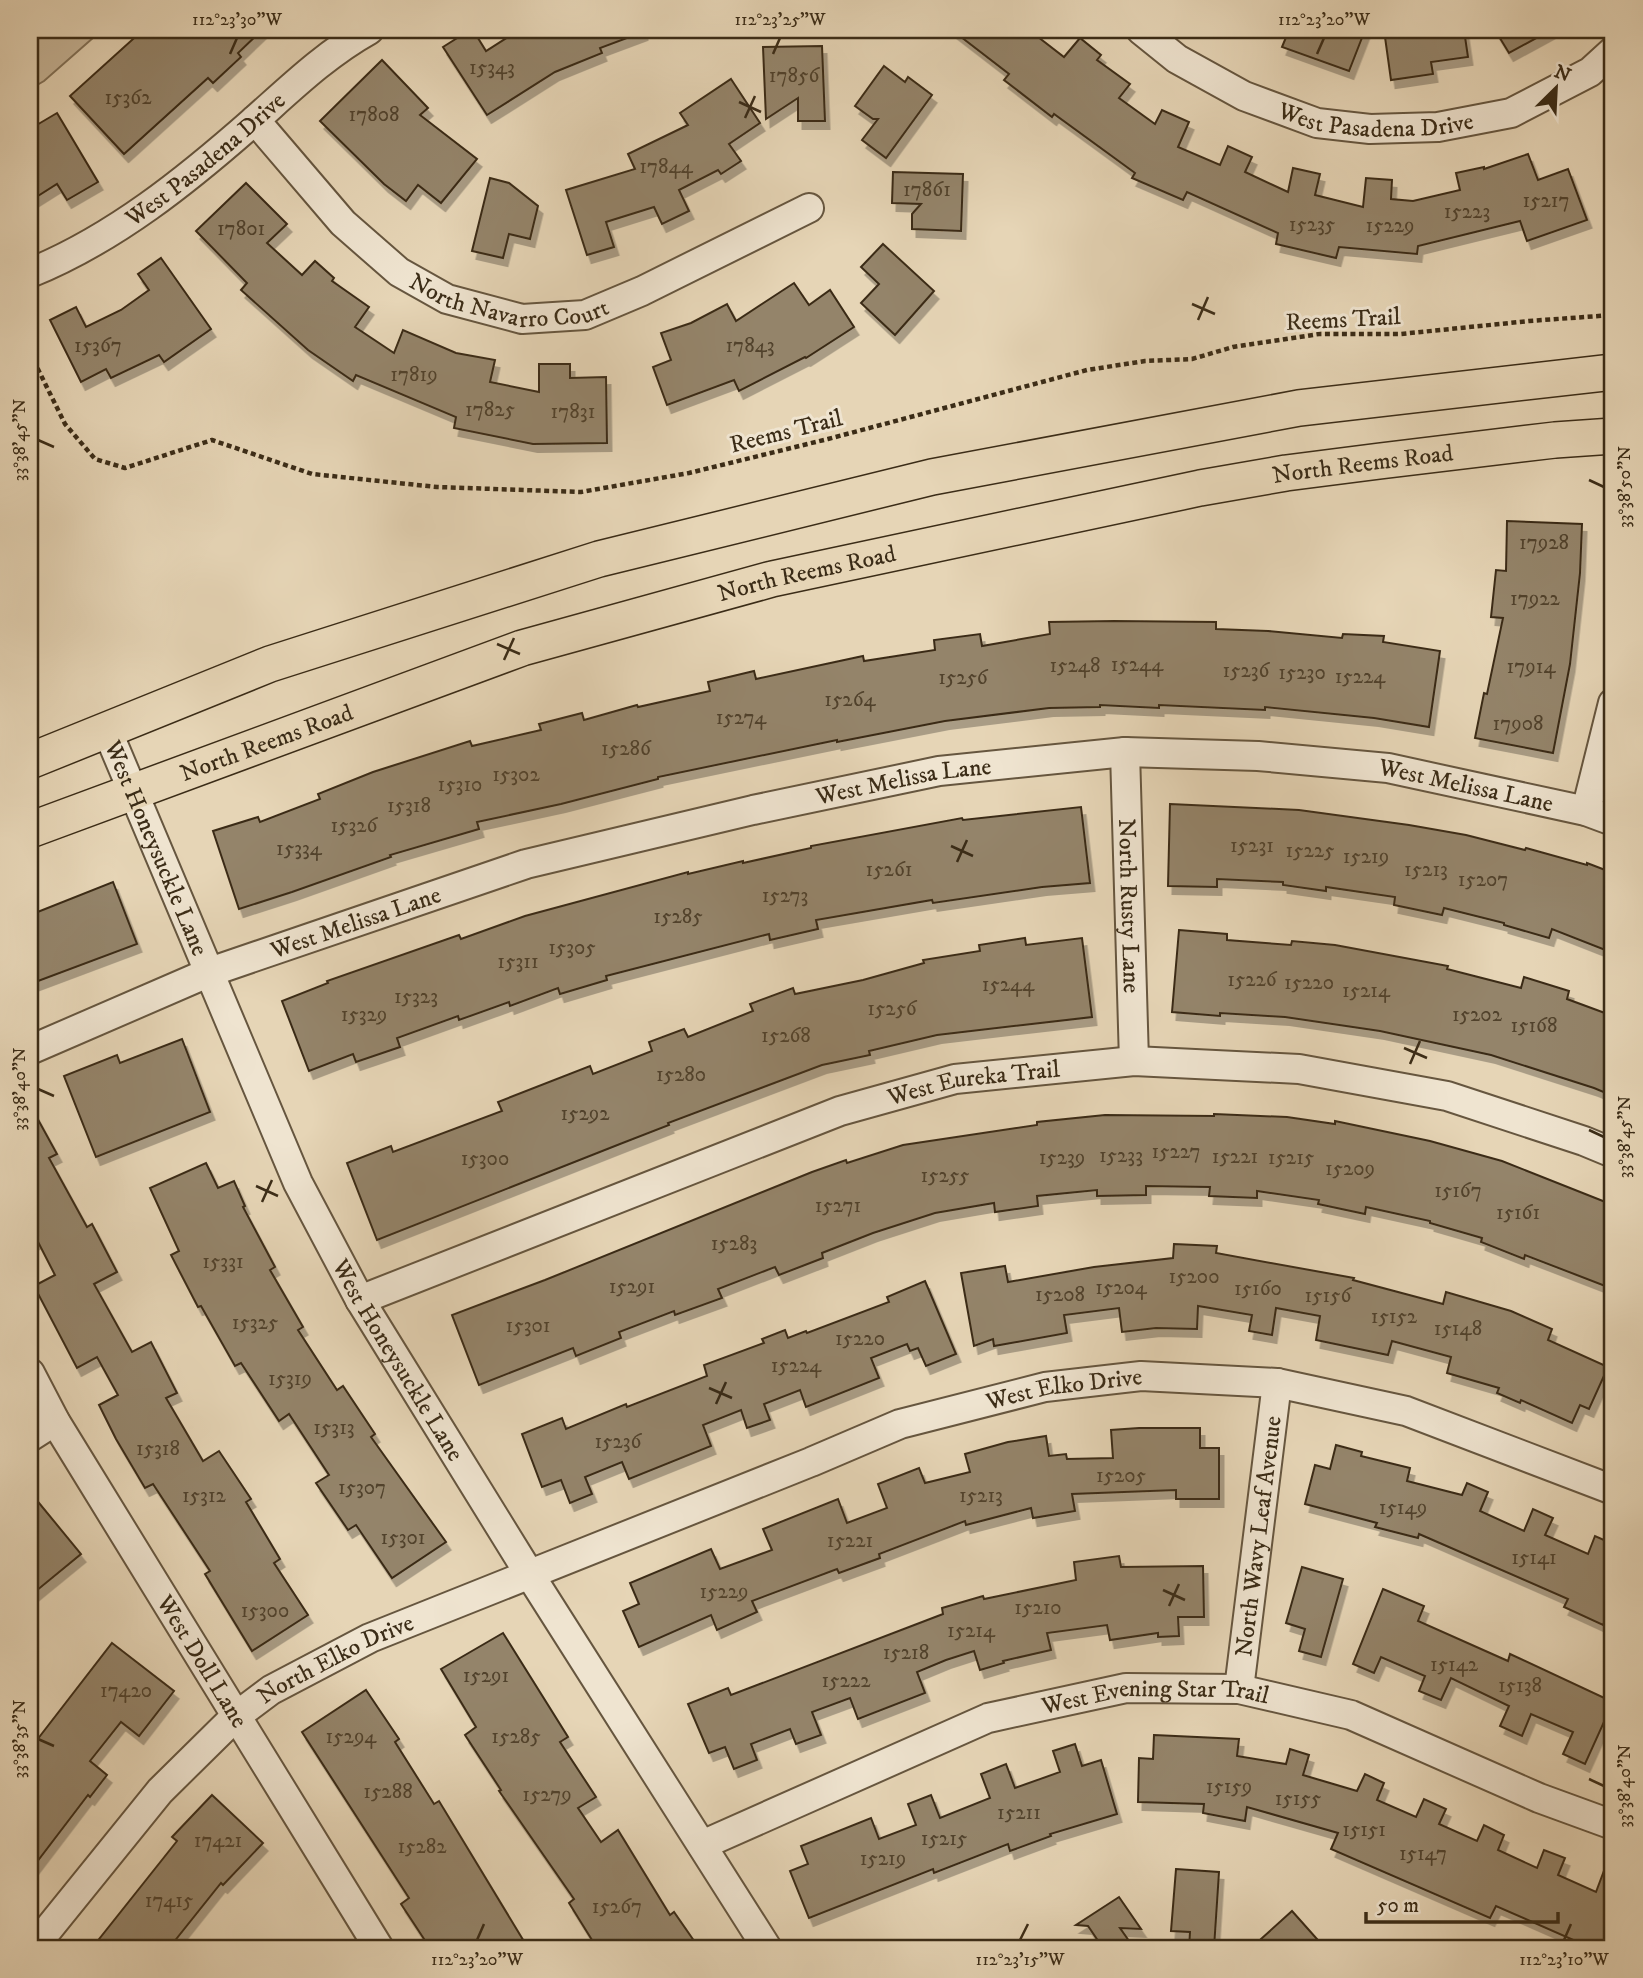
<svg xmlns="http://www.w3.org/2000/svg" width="1643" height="1978" font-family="'IM FELL DW Pica',serif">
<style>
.green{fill:#c9b89b;stroke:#827259;stroke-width:2}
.building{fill:#94846a;stroke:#3b2c17;stroke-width:2;filter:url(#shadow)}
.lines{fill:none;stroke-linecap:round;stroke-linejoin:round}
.minor-casing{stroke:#66563f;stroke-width:32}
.major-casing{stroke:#3b2c17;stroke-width:38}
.path{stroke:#3b2c17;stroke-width:4.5;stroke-dasharray:5 3.5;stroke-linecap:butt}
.minor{stroke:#efe4d0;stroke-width:28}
.major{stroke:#e6d5b6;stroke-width:35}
.ticks{fill:none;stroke:#3b2c17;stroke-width:2.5}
.labels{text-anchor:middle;stroke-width:6;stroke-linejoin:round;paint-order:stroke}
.number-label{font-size:21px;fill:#51422c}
.street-label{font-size:24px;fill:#3b2c17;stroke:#efe4d0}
.neatline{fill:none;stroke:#3b2c17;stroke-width:2.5}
.ticks-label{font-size:18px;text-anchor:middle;fill:#3b2c17}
</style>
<defs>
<filter id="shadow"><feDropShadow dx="4.5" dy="8" stdDeviation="0" flood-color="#0004"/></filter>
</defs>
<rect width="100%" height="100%" fill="#e6d5b6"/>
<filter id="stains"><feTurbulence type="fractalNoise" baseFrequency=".00286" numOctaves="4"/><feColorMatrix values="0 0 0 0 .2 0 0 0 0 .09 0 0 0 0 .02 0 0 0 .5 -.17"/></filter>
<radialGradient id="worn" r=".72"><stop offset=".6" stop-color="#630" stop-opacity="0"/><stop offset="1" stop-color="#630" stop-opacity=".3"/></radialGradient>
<path class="green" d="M30,30H102L44,81L30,89Z"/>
<g class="building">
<path d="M143,30H262L238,53L241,57L213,83L208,78L124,154L70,96Z"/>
<path d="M470,30H473L486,51L519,30H643V32L600,48L602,53L555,72L487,115L443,47Z"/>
<path d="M952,30H1029L1064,57L1080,38L1101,55L1097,60L1130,84L1119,98L1155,124L1162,110L1189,122L1178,147L1220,165L1228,146L1252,157L1245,172L1288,192L1293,168L1320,174L1315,195L1363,207L1366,178L1392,180L1391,199L1413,201L1460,190L1456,173L1484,167V169L1528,154L1538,180L1568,169L1587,220L1527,241L1520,221L1418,246L1417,254L1339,247L1336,258L1276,244L1278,233L1187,192L1183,200L1132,178L1135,173L1054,114L1052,117L1004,80L1009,74Z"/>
<path d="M1289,30H1365L1349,71L1282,47Z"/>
<path d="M1384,30H1464L1468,57L1431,62L1433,74L1391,80Z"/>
<path d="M1495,30H1551L1509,53Z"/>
<path d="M822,46L825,121H798V98L766,119L763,47Z"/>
<path d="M382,60L428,108L420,115L477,159L441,203L418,185L406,201L384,184L320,121Z"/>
<path d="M884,66L905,82L908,77L932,95L886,158L862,140L878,119H873L855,106Z"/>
<path d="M731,79L760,123L729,144L741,161L721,174L718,170L679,190L689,211L662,224L654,207L606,222L614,247L587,255L566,190L635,169L628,154L688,125L680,113Z"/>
<path d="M57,113L98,182L67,200L57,184L30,201V129Z"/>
<path d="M893,172L963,174L961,231L912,229V214L921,204L892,203Z"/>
<path d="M490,178L509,183L538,206L530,239L509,234L503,258L472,251Z"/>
<path d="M246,183L287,224L267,243L302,275L315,261L334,278L332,281L369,307L355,327L394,353L403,330L456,353L495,360L490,382L539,392V364H570V378L606,377L607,443L533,444L454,428L456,417L356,375L353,381L308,350L241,290L247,283L196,231Z"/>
<path d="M883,244L934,291L895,335L861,303L879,284L861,267Z"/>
<path d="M161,258L211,329L164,362L159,355L111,378L106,369L81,382L50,320L76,307L86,327L121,310L149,290L138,274Z"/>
<path d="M794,283L809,305L830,290L854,327L806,358L805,357L739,391L734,380L667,405L653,367L671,360L661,333L691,323L727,304L736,321Z"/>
<path d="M1507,521L1582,524L1580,573L1570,664L1553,753L1475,738L1484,693L1487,694L1503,618L1491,617L1496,570L1506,571Z"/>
<path d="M1114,621L1216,622V629L1268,631L1342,638L1343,634L1384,636L1383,642L1440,651L1429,727L1374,718L1265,707V710L1159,705V708L1100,705V707L1049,708L945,721L837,742V740L658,777V779L561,804L477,822L479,829L390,855L391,857L292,892L239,909L213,831L258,817L260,822L320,799L318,794L373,772L470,741L472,746L541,730L539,724L582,713L584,720L637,705L638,707L710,691L708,682L754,671L756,679L863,656L864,661L935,650L934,640L980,634L982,646L1050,634L1049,622Z"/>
<path d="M1170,804L1299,810L1409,825L1466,835L1525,850L1526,848L1587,865V863L1613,873V953L1552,929L1549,938L1504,925V923L1444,908L1442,915L1394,905L1395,897L1326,887V891L1283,885V882L1217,879V887L1168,886Z"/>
<path d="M1081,807L1090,883L1042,887L933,903L932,900L816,920L818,929L770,940L769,934L606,976L607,980L560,994L558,988L510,1006L509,1002L459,1020L458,1016L397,1038L400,1047L356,1062L353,1054L309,1071L282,1001L328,983L327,981L459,935L461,939L525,916L688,872V874L743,861V863L811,848V846L962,818L963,820Z"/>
<path d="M113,882L137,944L30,984V915Z"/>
<path d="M1179,930L1227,934V940L1291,945L1292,941L1335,945L1448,966L1447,969L1521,988L1524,977L1569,991L1567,999L1613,1016V1096L1594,1088L1491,1055L1380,1031L1285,1017L1220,1013V1016L1172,1012Z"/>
<path d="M1025,938L1026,945L1082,938L1092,1017L937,1035L869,1051L870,1055L822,1065L668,1123L669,1125L620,1144L377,1240L347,1163L391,1146L393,1152L502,1111L498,1102L590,1066L593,1074L652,1051L649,1042L684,1029L688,1037L753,1011L750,1004L793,988L795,994L863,980L924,963L923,960L980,951L979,945Z"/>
<path d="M182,1039L210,1112L96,1157L64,1076L117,1055L120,1063Z"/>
<path d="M30,1105L57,1154L49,1158L87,1227L92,1224L117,1272L94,1284L132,1352L151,1342L177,1393L166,1398L203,1461L219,1451L251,1499L246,1502L280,1559L274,1563L308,1615L252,1651L205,1574L210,1571L153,1484L145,1488L116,1439L99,1405L118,1395L97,1357L77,1368L34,1286L55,1275L37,1240L30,1244Z"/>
<path d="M1214,1114L1287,1117L1335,1124V1121L1430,1141L1502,1161L1613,1205V1289L1525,1255L1524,1259L1481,1242L1482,1238L1430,1223V1221L1366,1207L1365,1214L1318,1204L1319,1200L1257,1191V1198L1209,1196L1210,1187L1146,1186V1195L1097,1196V1190L1037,1196L1038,1206L995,1212L994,1203L935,1213L873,1233L822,1253L823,1258L779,1275L775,1267L718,1289L722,1298L675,1315L674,1311L619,1332L621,1338L576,1356L573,1348L479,1385L452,1315L545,1280L812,1172L846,1160L847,1163L903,1145L1037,1125V1122L1105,1115L1214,1116Z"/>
<path d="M206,1163L218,1188L234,1181L245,1206L243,1207L275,1267L270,1270L303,1327L298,1330L337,1390L343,1386L375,1434L371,1437L446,1542L392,1578L356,1525L348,1530L316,1483L329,1475L289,1414L279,1421L241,1363L235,1366L201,1306L198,1307L171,1255L179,1251L150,1188Z"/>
<path d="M1174,1244L1217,1246L1216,1253L1354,1278L1353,1280L1443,1304L1446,1292L1511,1311L1552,1329L1548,1340L1608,1367L1589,1409L1580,1405L1572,1423L1521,1400L1520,1403L1497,1393L1499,1388L1447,1373L1451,1357L1392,1341L1388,1355L1316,1340L1320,1316L1276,1308L1272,1335L1249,1331L1252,1315L1198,1306L1197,1329L1156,1328L1122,1332L1119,1308L1064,1315L1067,1333L994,1346L993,1339L974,1346L961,1273L1005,1266L1008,1282L1094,1267L1173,1258Z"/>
<path d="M925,1281L956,1354L926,1366L918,1348L910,1351L907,1344L871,1358L879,1378L806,1407L800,1390L764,1404L770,1420L747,1428L741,1410L703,1425L711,1446L629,1479L622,1462L585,1477L592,1494L570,1503L561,1480L542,1487L522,1434L562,1418L566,1429L626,1404L627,1407L707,1376L704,1365L764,1343L762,1339L785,1330L788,1338L806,1331L807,1333L889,1302L887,1297Z"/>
<path d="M1139,1428H1200V1448H1219V1499H1176V1490L1072,1494L1075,1511L1033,1518L1031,1508L966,1525L965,1521L879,1554L880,1558L839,1573L837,1569L752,1601L757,1612L717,1630L711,1615L639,1647L623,1611L639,1604L630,1583L711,1549L720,1569L772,1550L763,1529L838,1499L847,1523L887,1508L878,1484L919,1468L925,1483L970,1472L965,1454L1008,1442L1046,1436L1049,1456L1066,1454L1067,1459L1113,1458L1111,1430Z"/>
<path d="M1336,1445L1362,1452L1361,1456L1410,1468L1407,1481L1462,1495L1467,1483L1488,1492L1480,1511L1524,1531L1533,1509L1553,1518L1545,1535L1588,1554L1595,1536L1613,1544V1603L1603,1625L1564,1607L1568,1599L1419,1534L1418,1538L1375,1527L1377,1523L1305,1504L1315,1465L1330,1469Z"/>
<path d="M30,1492L81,1554L30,1596Z"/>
<path d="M1119,1556L1121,1567L1203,1566L1204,1617H1178L1179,1636L1158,1637V1633L1110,1640L1107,1625L1047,1633L1051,1650L1003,1661L1004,1663L980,1670L974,1651L946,1660L917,1672L925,1693L858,1719L850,1698L812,1712L821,1735L796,1744L790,1729L751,1744L757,1760L734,1769L725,1747L709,1753L688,1704L728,1688L731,1695L943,1614L942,1608L983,1596L984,1599L1076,1580L1074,1562Z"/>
<path d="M1302,1567L1343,1579L1321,1657L1299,1651L1305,1629L1286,1623Z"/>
<path d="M1383,1589L1424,1606L1418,1621L1508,1661L1510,1654L1613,1702L1585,1764L1563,1754L1573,1732L1531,1714L1522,1736L1500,1726L1509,1706L1451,1678L1441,1700L1419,1691L1425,1676L1381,1657L1374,1673L1353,1664Z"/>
<path d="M503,1633L568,1737L560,1742L596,1797L578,1808L601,1842L618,1830L670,1915L674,1912L699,1948H597L569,1903L574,1899L499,1791L501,1790L465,1735L476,1727L441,1669Z"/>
<path d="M112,1643L174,1691L139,1736L121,1722L90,1761L107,1775L90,1797L88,1795L30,1871V1749Z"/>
<path d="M366,1690L399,1739L395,1742L434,1804L439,1801L528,1948H430L401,1904L409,1898L302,1732Z"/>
<path d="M1154,1735L1239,1739L1237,1756L1286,1764L1290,1749L1309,1755L1303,1775L1357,1791L1365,1774L1384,1783L1377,1800L1416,1817L1424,1799L1446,1809L1439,1824L1477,1841L1484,1825L1504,1835L1498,1850L1537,1868L1544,1850L1565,1858L1558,1875L1596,1892L1611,1852H1613V1948H1575L1578,1942L1496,1906L1490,1918L1331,1849L1338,1833L1247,1807L1245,1821L1203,1813L1204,1804L1138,1802L1139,1758L1153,1759Z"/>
<path d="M1075,1744L1082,1766L1101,1760L1117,1814L1050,1834L1051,1836L1010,1851L1008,1844L934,1873L933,1869L809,1918L790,1871L808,1864L801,1846L871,1818L879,1839L916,1825L908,1804L931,1795L940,1818L990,1798L981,1774L1006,1764L1015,1788L1060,1772L1053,1751Z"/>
<path d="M212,1795L263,1843L223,1885L221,1883L169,1948H92L177,1841L172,1837Z"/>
<path d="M1176,1869L1219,1872L1214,1948H1189L1190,1932L1171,1931Z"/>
<path d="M1119,1897L1141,1929L1120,1928L1134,1948H1103L1088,1926L1076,1925Z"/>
<path d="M1292,1911L1325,1948H1251Z"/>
</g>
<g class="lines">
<defs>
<g id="minor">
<path id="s1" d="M1141,30L1177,59L1244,96L1317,123L1370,129L1438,127L1511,113L1590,72L1613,51"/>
<path id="s2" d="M255,120L343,223L399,272L447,299L522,319L585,315L642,291L809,208"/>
<path id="s3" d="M30,273C114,239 187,180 255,120C292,87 326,54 369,30"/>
<path id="s4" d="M107,730L298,1183L360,1300L530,1575L767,1948"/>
<path id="s5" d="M1125,752L1134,1061"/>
<path d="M1586,811L1613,703"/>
<path id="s6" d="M30,1050L210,972L526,864L753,810L939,771L1125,752L1258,756L1388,768L1586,811L1613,821"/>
<path id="s7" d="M360,1300L840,1111L955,1079L1134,1061L1299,1069L1447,1096L1584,1141L1613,1153"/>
<path id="s8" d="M30,1373L55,1421L379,1948"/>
<path d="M30,1437L55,1421"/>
<path id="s9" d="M1239,1689L1277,1383"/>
<path id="s10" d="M702,1845L988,1718L1126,1688L1239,1689L1351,1715L1539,1798L1613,1825"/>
<path id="s11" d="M33,1948L160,1791L235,1717L271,1690L370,1638L811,1462L900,1424L1045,1387L1141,1376L1277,1383L1406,1411L1613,1490"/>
</g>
<g id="major">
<path d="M30,761L270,664L599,559L932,477L1299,408L1613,372"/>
<path id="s12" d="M30,830L522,648L772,579L1200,488L1286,473L1380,461L1555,440L1613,436"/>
</g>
</defs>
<use href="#minor" class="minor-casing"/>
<use href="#major" class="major-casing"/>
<path class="path" d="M30,353L65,424L95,459L125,468L212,440L312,474L437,487L581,492L689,473L828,439L1087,370L1145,361L1192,359L1233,347L1319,334H1401L1529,321L1613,315"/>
<use href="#minor" class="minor"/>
<use href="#major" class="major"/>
</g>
<path class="ticks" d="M230,54L237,38M773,54L780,38M1317,54L1324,38M739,102L761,112M745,118L755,96M1192,304L1215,314M1198,320L1208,297M38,440L54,447M1589,480L1604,487M497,644L520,654M504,660L514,638M951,846L973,856M957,862L967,840M1404,1048L1427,1058M1410,1064L1420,1041M38,1089L54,1096M1589,1130L1604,1137M256,1186L278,1196M262,1202L272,1180M709,1388L732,1398M716,1404L726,1382M1163,1590L1185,1600M1169,1606L1179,1584M38,1739L54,1746M1589,1779L1604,1786M477,1940L484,1924M1020,1940L1028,1924M1564,1940L1571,1924"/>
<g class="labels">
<g class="number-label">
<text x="492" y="74">15343</text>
<text x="794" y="82">17856</text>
<text x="128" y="104">15362</text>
<text x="374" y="121">17808</text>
<text x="666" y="173">17844</text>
<text x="927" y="196">17861</text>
<text x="1546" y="207">15217</text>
<text x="1467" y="218">15223</text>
<text x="1312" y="231">15235</text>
<text x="1390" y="232">15229</text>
<text x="241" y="235">17801</text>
<text x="98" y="352">15367</text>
<text x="750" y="352">17843</text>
<text x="414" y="381">17819</text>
<text x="490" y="416">17825</text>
<text x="573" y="418">17831</text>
<text x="1544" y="549">17928</text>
<text x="1535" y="605">17922</text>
<text x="1137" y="671">15244</text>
<text x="1075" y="672">15248</text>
<text x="1531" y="673">17914</text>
<text x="1246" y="677">15236</text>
<text x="1302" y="679">15230</text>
<text x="1360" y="683">15224</text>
<text x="963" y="684">15256</text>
<text x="850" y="706">15264</text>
<text x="741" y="724">15274</text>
<text x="1518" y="730">17908</text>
<text x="626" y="755">15286</text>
<text x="516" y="781">15302</text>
<text x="460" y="791">15310</text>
<text x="409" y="812">15318</text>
<text x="354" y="832">15326</text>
<text x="1252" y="852">15231</text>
<text x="299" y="855">15334</text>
<text x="1310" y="857">15225</text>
<text x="1366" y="863">15219</text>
<text x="889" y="876">15261</text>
<text x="1426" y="876">15213</text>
<text x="1483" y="886">15207</text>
<text x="785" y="902">15273</text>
<text x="678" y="923">15285</text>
<text x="572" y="954">15305</text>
<text x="518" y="968">15311</text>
<text x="1252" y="986">15226</text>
<text x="1309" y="989">15220</text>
<text x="1008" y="991">15244</text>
<text x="1366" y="997">15214</text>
<text x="416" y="1003">15323</text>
<text x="892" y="1015">15256</text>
<text x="364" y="1021">15329</text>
<text x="1477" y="1021">15202</text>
<text x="1534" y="1032">15168</text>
<text x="786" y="1042">15268</text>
<text x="681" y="1081">15280</text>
<text x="585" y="1120">15292</text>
<text x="1176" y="1158">15227</text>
<text x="1121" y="1162">15233</text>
<text x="1235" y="1163">15221</text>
<text x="1062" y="1164">15239</text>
<text x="1291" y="1164">15215</text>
<text x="485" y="1165">15300</text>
<text x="1350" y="1175">15209</text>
<text x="945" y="1182">15255</text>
<text x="1458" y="1197">15167</text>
<text x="838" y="1212">15271</text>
<text x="1518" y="1219">15161</text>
<text x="734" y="1250">15283</text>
<text x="223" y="1268">15331</text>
<text x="1194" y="1283">15200</text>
<text x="632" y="1293">15291</text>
<text x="1121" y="1294">15204</text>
<text x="1258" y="1295">15160</text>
<text x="1060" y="1301">15208</text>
<text x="1328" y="1302">15156</text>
<text x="1394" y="1323">15152</text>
<text x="255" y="1329">15325</text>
<text x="528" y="1332">15301</text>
<text x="1458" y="1335">15148</text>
<text x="860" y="1345">15220</text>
<text x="796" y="1372">15224</text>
<text x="290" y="1385">15319</text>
<text x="334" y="1434">15313</text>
<text x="618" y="1448">15236</text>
<text x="158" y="1455">15318</text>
<text x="1121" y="1482">15205</text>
<text x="362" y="1494">15307</text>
<text x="204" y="1502">15312</text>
<text x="981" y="1502">15213</text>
<text x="1403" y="1514">15149</text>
<text x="403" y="1544">15301</text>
<text x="850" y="1547">15221</text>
<text x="1534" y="1564">15141</text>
<text x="724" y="1598">15229</text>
<text x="1038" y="1614">15210</text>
<text x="265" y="1617">15300</text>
<text x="971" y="1637">15214</text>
<text x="906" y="1659">15218</text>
<text x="1454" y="1671">15142</text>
<text x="486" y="1682">15291</text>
<text x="846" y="1687">15222</text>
<text x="1520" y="1692">15138</text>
<text x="126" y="1697">17420</text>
<text x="351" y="1743">15294</text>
<text x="516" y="1743">15285</text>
<text x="1229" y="1793">15159</text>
<text x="388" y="1798">15288</text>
<text x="547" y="1801">15279</text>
<text x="1298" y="1805">15155</text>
<text x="1019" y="1819">15211</text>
<text x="1364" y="1836">15151</text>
<text x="944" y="1845">15215</text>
<text x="218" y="1847">17421</text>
<text x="422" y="1853">15282</text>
<text x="1423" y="1860">15147</text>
<text x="883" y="1865">15219</text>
<text x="169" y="1907">17415</text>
<text x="617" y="1913">15267</text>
</g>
<g class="street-label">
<text dy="8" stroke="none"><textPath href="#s1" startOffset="259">West Pasadena Drive</textPath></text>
<text dy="8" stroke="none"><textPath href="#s3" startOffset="210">West Pasadena Drive</textPath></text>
<text dy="8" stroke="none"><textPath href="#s2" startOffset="327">North Navarro Court</textPath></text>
<text transform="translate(1343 319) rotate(-3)" y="8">Reems Trail</text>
<text transform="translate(786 431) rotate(-14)" y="8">Reems Trail</text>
<text dy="8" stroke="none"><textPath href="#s12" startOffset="1386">North Reems Road</textPath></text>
<text dy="8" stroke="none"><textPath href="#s12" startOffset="819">North Reems Road</textPath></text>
<text dy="8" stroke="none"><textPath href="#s12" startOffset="252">North Reems Road</textPath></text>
<text dy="8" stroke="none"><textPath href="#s6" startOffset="917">West Melissa Lane</textPath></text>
<text dy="8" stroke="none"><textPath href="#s6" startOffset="1484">West Melissa Lane</textPath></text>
<text dy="8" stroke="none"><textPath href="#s4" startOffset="128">West Honeysuckle Lane</textPath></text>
<text dy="8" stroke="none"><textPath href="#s5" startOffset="154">North Rusty Lane</textPath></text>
<text dy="8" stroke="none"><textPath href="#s6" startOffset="350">West Melissa Lane</textPath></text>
<text dy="8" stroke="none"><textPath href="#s7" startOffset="653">West Eureka Trail</textPath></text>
<text dy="8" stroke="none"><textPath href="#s4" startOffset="695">West Honeysuckle Lane</textPath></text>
<text dy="8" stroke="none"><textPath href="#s11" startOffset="1204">West Elko Drive</textPath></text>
<text dy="8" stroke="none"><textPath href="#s9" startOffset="154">North Wavy Leaf Avenue</textPath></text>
<text dy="8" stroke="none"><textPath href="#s8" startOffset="336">West Doll Lane</textPath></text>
<text dy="8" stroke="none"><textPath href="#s11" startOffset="424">North Elko Drive</textPath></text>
<text dy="8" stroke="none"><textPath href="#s10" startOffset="483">West Evening Star Trail</textPath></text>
</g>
</g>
<rect width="1643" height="1978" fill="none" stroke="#e6d5b6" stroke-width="77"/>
<g transform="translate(1556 88) rotate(24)" stroke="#efe4d0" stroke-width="5" paint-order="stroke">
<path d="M0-5L12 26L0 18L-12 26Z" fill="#3b2c17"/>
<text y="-10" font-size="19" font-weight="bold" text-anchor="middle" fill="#3b2c17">N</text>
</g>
<path d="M1366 1912v10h192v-10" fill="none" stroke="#3b2c17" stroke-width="3.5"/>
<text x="1377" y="1912" font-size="21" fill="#3b2c17" stroke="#efe4d0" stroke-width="5" paint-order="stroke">50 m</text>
<rect x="38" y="38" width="1566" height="1902" class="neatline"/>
<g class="ticks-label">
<text x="237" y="25">112°23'30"W</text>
<text x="780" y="25">112°23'25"W</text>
<text x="1324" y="25">112°23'20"W</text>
<text transform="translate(19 440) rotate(-90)" y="6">33°38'45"N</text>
<text transform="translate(1624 487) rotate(-90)" y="6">33°38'50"N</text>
<text transform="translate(19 1089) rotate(-90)" y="6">33°38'40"N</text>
<text transform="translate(1624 1137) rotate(-90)" y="6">33°38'45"N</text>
<text transform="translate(19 1739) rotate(-90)" y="6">33°38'35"N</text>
<text transform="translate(1624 1786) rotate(-90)" y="6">33°38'40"N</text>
<text x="477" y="1965">112°23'20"W</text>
<text x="1020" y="1965">112°23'15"W</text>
<text x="1564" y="1965">112°23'10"W</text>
</g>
<rect width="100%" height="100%" filter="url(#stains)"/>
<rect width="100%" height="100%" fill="url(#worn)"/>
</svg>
